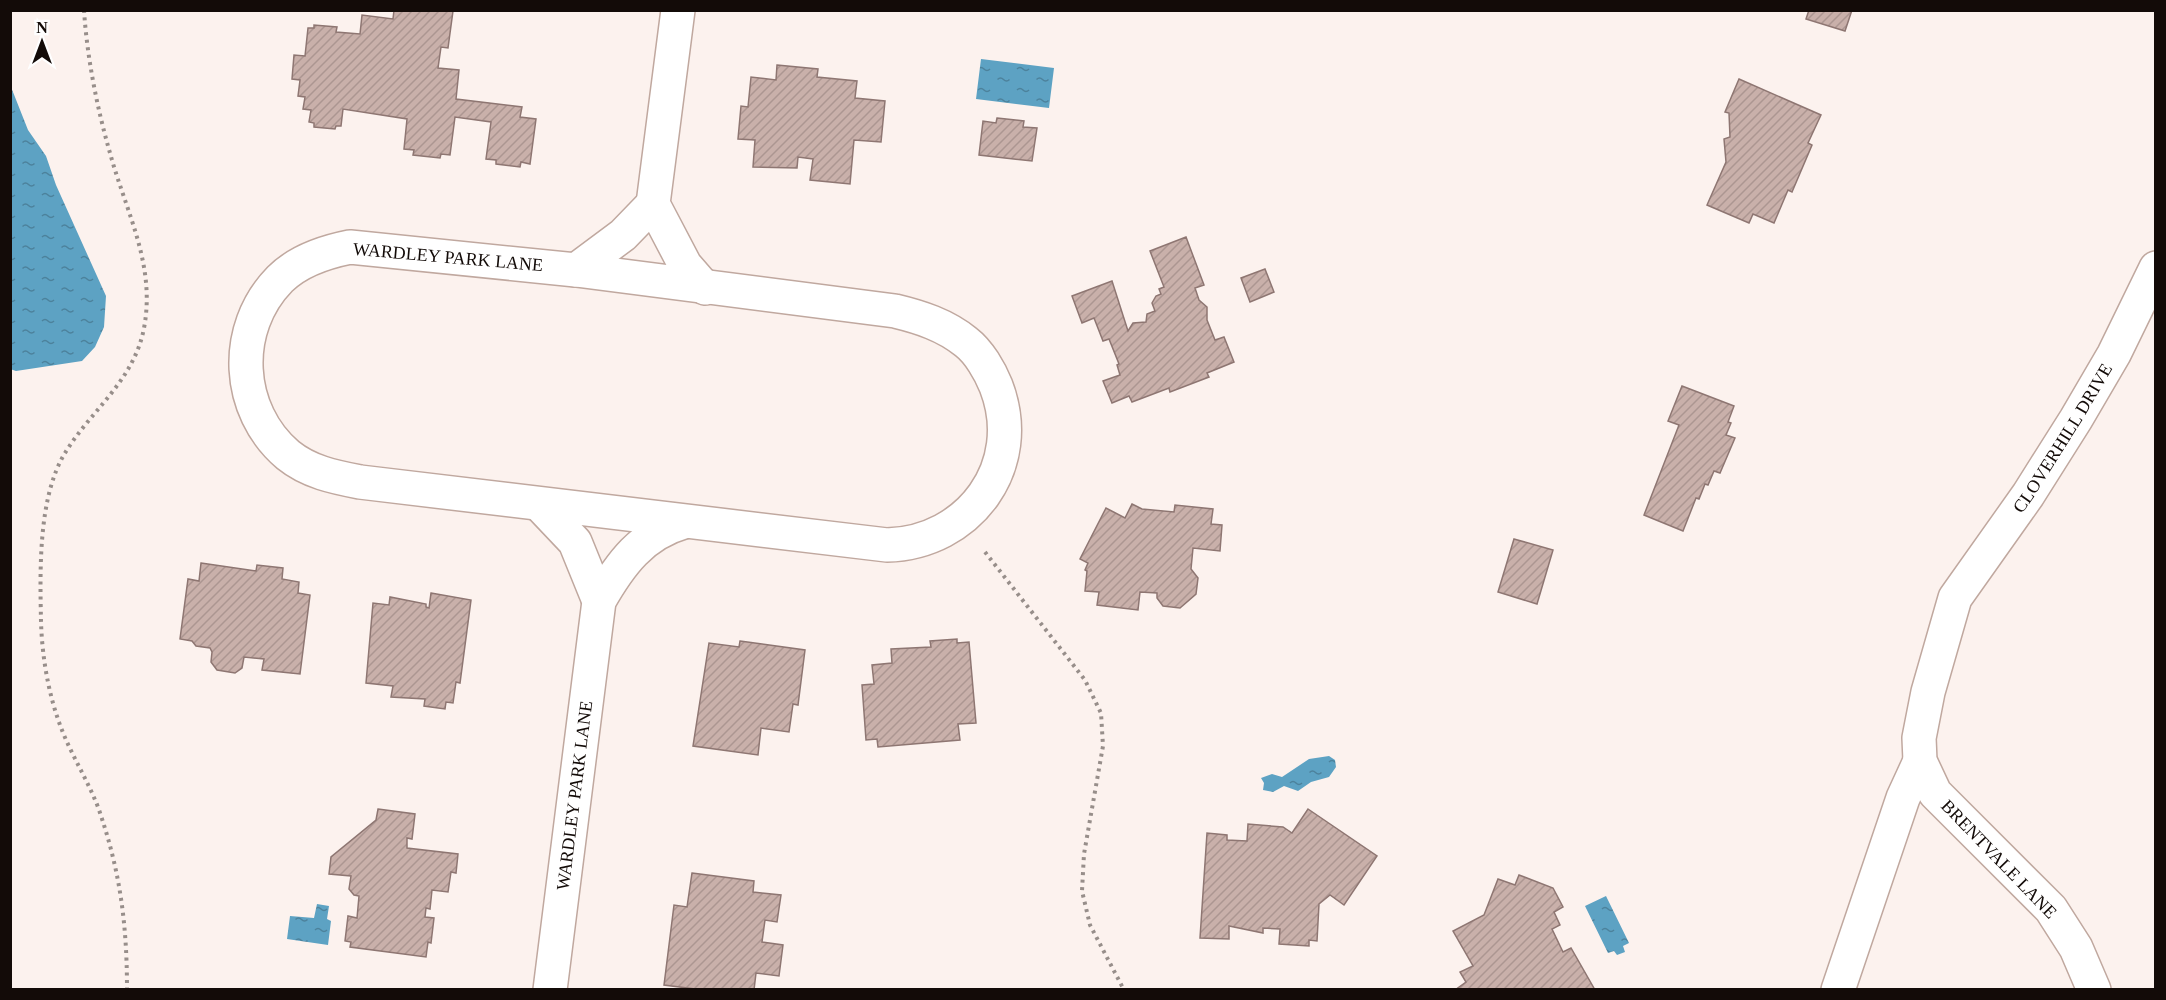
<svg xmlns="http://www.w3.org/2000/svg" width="2166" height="1000" font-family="Georgia,serif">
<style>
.water{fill:url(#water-ripples)}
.building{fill:url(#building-hatch);stroke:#8e7672;stroke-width:1.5}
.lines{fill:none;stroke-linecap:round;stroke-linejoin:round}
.street-casing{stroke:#c0a89f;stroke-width:36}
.path{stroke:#978e8a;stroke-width:4;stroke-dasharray:3 4.5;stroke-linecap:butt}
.street{stroke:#fff;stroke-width:33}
.labels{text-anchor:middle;stroke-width:4.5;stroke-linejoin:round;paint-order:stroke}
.street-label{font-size:18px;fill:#130b08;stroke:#fff}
</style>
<defs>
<pattern id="water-ripples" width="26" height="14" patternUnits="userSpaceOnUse" patternTransform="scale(1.5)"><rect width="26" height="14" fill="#5da2c3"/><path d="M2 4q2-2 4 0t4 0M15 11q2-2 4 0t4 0" fill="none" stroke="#4c829c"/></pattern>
<pattern id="building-hatch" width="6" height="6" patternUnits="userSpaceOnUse" patternTransform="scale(1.5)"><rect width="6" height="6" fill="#c9b0aa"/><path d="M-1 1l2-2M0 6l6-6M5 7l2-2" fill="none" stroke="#ac9691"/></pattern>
</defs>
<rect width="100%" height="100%" fill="#fcf2ee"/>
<g class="water">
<path d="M981,59L1054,68L1049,108L976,99Z"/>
<path d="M11,87L28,130L46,156L56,185L106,296L104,327L95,347L82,361L16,371L10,369Z"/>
<path d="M1329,756L1335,760L1336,767L1329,777L1311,782L1298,791L1284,786L1273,792L1263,790L1264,783L1261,778L1272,774L1282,777L1309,759Z"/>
<path d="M1606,896L1629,943L1623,946L1625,952L1617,955L1614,951L1608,953L1585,906Z"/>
<path d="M317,904L329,906L327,919L331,921L328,945L287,939L290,916L314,918Z"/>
</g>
<g class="building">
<path d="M394,10L453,11L448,48L441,47L438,68L459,70L456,99L522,107L520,117L536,119L530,164L521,162L520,167L496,164V160L486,159L491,122L455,117L450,155L441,154L440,158L413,155L414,150L404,149L407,119L343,109L341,126H336L335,129L314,127V123L309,122L311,110L303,109L305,97L298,96L300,80L292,79L294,55L305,56L308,28H314V25L337,27L336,32L360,34L362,15L393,19Z"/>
<path d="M1809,10H1852L1845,31L1806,19Z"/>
<path d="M777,65L818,69L817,77L857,81L855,98L885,101L881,142L854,140L850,184L810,180L813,159L798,157L797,168L753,167L755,140L738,139L741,106L748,107L751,77L776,80Z"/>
<path d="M1739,79L1821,115L1808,143L1812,145L1792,192L1788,190L1774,223L1753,214L1749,223L1707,205L1726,162L1724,139L1730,137L1729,113L1725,112Z"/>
<path d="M997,118L1024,121L1023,127L1037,128L1032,161L979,155L983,121L996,123Z"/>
<path d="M1186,237L1204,285L1195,288L1199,300L1207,307V320L1215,340L1224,337L1234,362L1207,373L1209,377L1170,392L1169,388L1132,402L1129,396L1112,403L1103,381L1120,375L1117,365L1119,364L1109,339L1103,341L1094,318L1082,323L1072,296L1112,281L1128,331L1133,323L1146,322L1147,314L1155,311L1152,303L1156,296L1161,294L1159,289L1164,287L1150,251Z"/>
<path d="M1265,269L1274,292L1250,302L1241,278Z"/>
<path d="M1682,386L1734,406L1728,422L1731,423L1726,435L1735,438L1720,473L1714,471L1708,485L1705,484L1699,499L1696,498L1683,531L1644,515L1679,425L1668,421Z"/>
<path d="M1132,504L1142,509L1174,512L1175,505L1213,509L1211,524L1222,525L1220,551L1193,548L1191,569L1198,578L1196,594L1180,608L1163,606L1157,598V593L1140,592L1138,610L1097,605L1099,592L1085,591L1087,571L1085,570L1088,563L1080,559L1106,508L1125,518Z"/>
<path d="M1514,539L1553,550L1537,604L1498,592Z"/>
<path d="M201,563L256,571L257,565L283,568L282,579L299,582L298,593L310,595L300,674L262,670L264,659L244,657L242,668L235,673L217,670L211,662L212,652L210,648L196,646L192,641L180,639L188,579L199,581Z"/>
<path d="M431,593L471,600L460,683L456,682L453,703L446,702L445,709L424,706L425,699L391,697L393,686L366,683L373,603L389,605L390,597L426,604V607L429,608Z"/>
<path d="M957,639V643L969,642L976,723L958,724L960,740L878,747L877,739L866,740L862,685L874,684L872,665L892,663L891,649L931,647L930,641Z"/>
<path d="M740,641L805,650L798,705L793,704L789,732L761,728L758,755L693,746L709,643L739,647Z"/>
<path d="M378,809L415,814L412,839L407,838V848L458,854L456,873L451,872L448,892L432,890L430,909L426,908L425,917L434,918L431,943L428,942L426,957L350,947L351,942L345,941L348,916L357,918L359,896L354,895L349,889L351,876L329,874L331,857L376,820Z"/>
<path d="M1308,809L1377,856L1344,905L1330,895L1319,904L1317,941L1309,940V946L1279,944L1280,929L1263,928V933L1229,926V939L1200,938L1207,833L1227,835V840L1247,841L1248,824L1283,827L1292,833Z"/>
<path d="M692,873L754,881L753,892L781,895L777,922L765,920L762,942L783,945L779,976L756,973L754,990H703L664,985L674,905L687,907Z"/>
<path d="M1519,875L1553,888L1563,907L1554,912L1560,925L1552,929L1563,952L1571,948L1595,990H1455L1466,982L1460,972L1473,966L1453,931L1484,915L1498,879L1515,885Z"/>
</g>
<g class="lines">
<defs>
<g id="street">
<path d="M678,10L653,204L685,265L705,288"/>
<path d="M350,247L576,270L895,311C920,317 945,325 966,342C979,352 990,371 996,386C1027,466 969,543 887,545L360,482C334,477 309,472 288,455C236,411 231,329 280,279C298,261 325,252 350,247Z"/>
<path d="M576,270L623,235L653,204"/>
<path d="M539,504L575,542L599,601"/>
<path id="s1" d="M550,990L599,601C620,564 642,534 684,522"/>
<path d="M1838,990L1903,798L1920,761"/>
<path id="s2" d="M2094,990L2076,948L2051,909L1935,793L1920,761L1919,738L1928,692L1955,598L2028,495L2076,419L2114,354L2156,268"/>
</g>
</defs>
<use href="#street" class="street-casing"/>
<g class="path">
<path d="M84,10C87,57 97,108 110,153C126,212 156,265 144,328C134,381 91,410 65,453C38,497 40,571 41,621C42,660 50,705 67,742C77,764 89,784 98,807C120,870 127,923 127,990"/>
<path d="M985,552L1085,680L1101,713L1103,746L1084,854L1082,891L1090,925L1124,990"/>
</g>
<use href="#street" class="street"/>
</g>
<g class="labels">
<g class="street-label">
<text transform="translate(448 257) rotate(5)" y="6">WARDLEY PARK LANE</text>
<text dy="6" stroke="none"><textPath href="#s2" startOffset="652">CLOVERHILL DRIVE</textPath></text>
<text dy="6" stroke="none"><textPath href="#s1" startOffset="196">WARDLEY PARK LANE</textPath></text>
<text transform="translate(1999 859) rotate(46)" y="6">BRENTVALE LANE</text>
</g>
</g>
<rect width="2166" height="1000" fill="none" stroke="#130b08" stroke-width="24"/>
<g transform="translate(42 42)" stroke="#ffffff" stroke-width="4.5" paint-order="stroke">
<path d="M0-4.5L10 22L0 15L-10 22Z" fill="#130b08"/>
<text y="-9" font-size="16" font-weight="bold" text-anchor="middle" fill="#130b08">N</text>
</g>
</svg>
